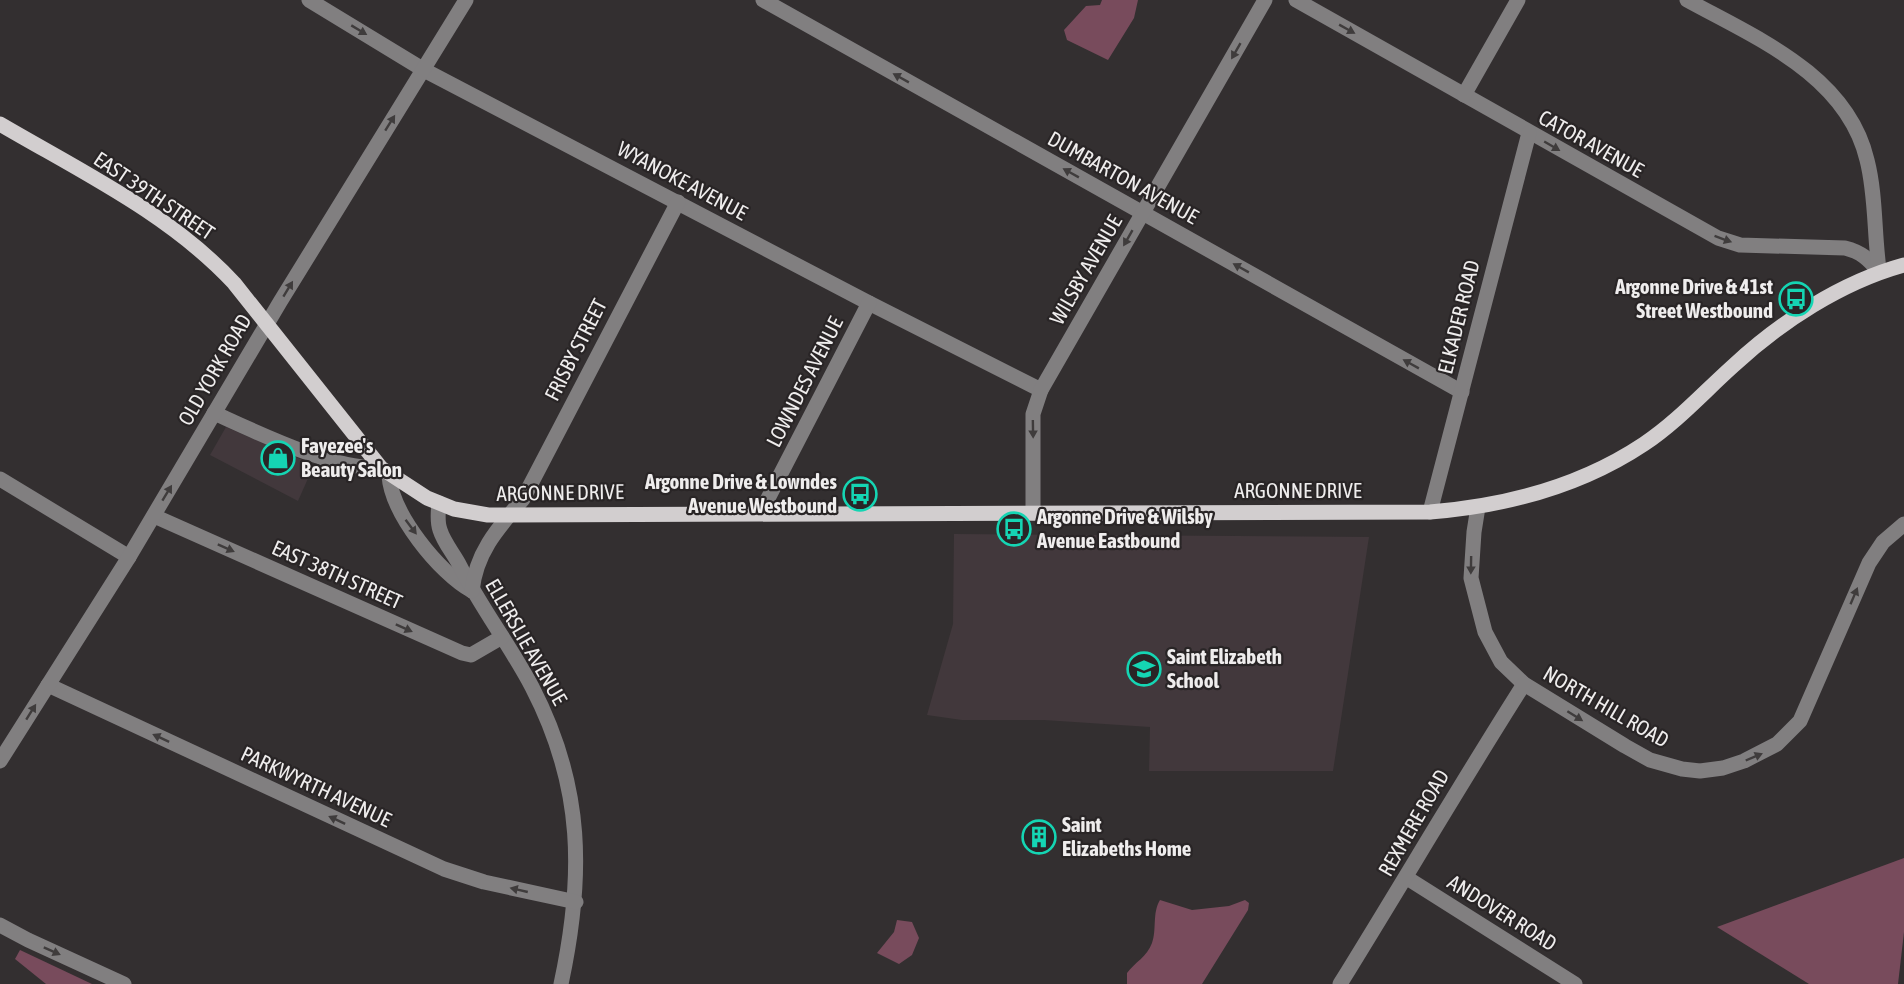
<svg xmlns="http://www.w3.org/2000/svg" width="1904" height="984" font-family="'Asap Condensed',sans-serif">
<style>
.built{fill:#42383c}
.green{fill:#784b5c}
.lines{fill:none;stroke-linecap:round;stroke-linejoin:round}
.minor{stroke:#817f80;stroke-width:15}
.major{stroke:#d2cecf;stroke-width:15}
.oneway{fill:#3f3c3c}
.labels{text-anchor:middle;stroke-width:4.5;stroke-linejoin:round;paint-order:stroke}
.street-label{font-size:21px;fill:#efeded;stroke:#292526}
.poi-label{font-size:21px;font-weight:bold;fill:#efeded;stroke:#292526;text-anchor:start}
</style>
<rect width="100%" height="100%" fill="#332f30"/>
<g class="built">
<path d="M226,427L314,465L298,501L210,455Z"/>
<path d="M954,534L1369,537L1333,771H1149L1150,727L1044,720H962L927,715L953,624Z"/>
</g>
<g class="green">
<path d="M1102,0H1138L1134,18L1108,60L1067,40L1064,30L1086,6L1100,5Z"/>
<path d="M1904,858V932L1898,984H1809L1717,927Z"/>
<path d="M1160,900L1192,910L1229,906L1245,900L1249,903L1248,910L1202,984H1127V973C1135,962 1147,957 1152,943C1157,930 1152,913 1160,900Z"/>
<path d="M897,920L912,922L919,938L912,955L899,964L877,953L894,932Z"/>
<path d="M20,950L92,984H46L15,959Z"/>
</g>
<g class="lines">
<g class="minor">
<path d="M309,0L424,70L869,303L1041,390"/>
<path d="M763,0L1462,392"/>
<path d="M1296,0L1718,238L1740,245L1845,248C1861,252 1869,259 1879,272"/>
<path d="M1687,0C1756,38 1847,75 1867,160C1876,195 1874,233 1879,269"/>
<path d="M1464,95L1518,0"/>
<path d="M214,413C258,433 334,470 381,468"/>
<path d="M389,475C391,513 439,573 472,591"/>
<path d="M0,479L129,557"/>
<path d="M439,503C438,512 437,522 440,530C444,543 454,554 460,566C481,608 510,645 532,687C584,787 584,877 561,984"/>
<path d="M1478,507L1474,532L1471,578L1485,632L1501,662L1524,684L1625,746L1650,760L1682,769L1700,771L1723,768L1744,761L1777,744L1800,721L1869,563L1883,542L1904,524"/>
<path d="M761,512L869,303"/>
<path d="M1430,512L1529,133"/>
<path d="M1033,513V414L1041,390L1265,0"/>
<path d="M154,516L462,653L471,655L502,637"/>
<path d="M472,591C476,552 498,528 523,499L678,202"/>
<path d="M48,685L444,869L484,882L576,902"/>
<path d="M0,761L129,557L280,302L466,0"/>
<path d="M1407,878L1575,984"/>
<path d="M0,925L28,940L124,984"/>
<path d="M1340,984C1402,884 1461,783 1524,684"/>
</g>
<path class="major" d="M0,124C80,171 170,214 234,283L381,468L427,498L454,509L488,515L1430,512C1505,506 1581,486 1644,444C1677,422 1704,392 1733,366C1780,322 1842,282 1904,265"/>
</g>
<defs><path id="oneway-solid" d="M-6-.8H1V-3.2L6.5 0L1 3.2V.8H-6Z" transform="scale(1.5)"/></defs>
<g class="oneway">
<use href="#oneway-solid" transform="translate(1347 29) rotate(29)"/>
<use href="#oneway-solid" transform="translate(359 30) rotate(31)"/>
<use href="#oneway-solid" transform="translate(1236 51) rotate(120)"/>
<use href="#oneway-solid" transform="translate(901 78) rotate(-151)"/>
<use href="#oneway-solid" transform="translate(390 123) rotate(-58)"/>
<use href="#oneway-solid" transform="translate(1552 146) rotate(30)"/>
<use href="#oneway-solid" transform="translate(1071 173) rotate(-151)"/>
<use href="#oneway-solid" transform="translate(1128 238) rotate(120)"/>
<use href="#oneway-solid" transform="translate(1723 239) rotate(20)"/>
<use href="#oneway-solid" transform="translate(1241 268) rotate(-151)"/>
<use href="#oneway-solid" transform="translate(288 289) rotate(-59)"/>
<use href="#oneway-solid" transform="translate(1411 364) rotate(-151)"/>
<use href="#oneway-solid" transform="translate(1033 429) rotate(89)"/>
<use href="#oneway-solid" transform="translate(167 493) rotate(-59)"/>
<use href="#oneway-solid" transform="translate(411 527) rotate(53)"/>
<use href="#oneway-solid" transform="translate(226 548) rotate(24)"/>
<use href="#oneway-solid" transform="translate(1471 565) rotate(91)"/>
<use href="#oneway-solid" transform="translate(1854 596) rotate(-67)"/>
<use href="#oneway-solid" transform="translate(404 628) rotate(24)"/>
<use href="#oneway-solid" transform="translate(31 712) rotate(-58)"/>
<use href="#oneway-solid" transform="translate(1575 716) rotate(32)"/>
<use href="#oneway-solid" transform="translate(161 738) rotate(-155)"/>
<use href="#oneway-solid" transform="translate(1754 757) rotate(-23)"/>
<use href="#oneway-solid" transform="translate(337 820) rotate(-155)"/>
<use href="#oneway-solid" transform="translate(519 890) rotate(-167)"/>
<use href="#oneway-solid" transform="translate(52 951) rotate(24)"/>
</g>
<defs>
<symbol id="bus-ring" viewBox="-11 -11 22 22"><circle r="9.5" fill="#292526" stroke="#15d5b3" stroke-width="1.5"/><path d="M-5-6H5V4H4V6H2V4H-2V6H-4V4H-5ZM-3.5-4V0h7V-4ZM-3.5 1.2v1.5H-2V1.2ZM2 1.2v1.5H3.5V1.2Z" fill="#15d5b3"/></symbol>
<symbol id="shop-ring" viewBox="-11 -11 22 22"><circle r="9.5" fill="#292526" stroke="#15d5b3" stroke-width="1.5"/><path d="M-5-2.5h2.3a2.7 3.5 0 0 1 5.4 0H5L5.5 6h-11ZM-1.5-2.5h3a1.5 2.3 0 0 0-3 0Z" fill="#15d5b3"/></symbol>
<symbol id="school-ring" viewBox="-11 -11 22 22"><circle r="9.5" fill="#292526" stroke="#15d5b3" stroke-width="1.5"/><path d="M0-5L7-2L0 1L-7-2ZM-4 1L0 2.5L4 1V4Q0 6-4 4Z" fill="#15d5b3"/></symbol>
<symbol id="building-ring" viewBox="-11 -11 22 22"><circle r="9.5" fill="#292526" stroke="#15d5b3" stroke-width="1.5"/><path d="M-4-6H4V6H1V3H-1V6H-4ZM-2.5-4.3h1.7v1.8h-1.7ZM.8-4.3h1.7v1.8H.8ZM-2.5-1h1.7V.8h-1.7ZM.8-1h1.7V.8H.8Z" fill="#15d5b3"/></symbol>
</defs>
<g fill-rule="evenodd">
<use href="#bus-ring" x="1777" y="280" width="38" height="38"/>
<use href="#shop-ring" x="259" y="439" width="38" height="38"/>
<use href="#bus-ring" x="841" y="475" width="38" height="38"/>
<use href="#bus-ring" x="995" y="510" width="38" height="38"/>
<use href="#school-ring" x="1125" y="650" width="38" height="38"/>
<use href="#building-ring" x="1020" y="818" width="38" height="38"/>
</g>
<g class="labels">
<g class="street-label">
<text transform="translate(1591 144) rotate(29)" y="7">CATOR AVENUE</text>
<text transform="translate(1123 178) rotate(29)" y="7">DUMBARTON AVENUE</text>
<text transform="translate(682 181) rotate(28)" y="7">WYANOKE AVENUE</text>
<text transform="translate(154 196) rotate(34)" y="7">EAST 39TH STREET</text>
<text transform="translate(1086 270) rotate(-60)" y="7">WILSBY AVENUE</text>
<text transform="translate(1459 317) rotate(-76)" y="7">ELKADER ROAD</text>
<text transform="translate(576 350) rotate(-63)" y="7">FRISBY STREET</text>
<text transform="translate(215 370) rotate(-60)" y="7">OLD YORK ROAD</text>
<text transform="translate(805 382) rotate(-63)" y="7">LOWNDES AVENUE</text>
<text x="1298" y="498">ARGONNE DRIVE</text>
<text transform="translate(560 493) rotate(-1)" y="7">ARGONNE DRIVE</text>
<text transform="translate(337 575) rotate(24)" y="7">EAST 38TH STREET</text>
<text transform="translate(526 642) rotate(60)" y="7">ELLERSLIE AVENUE</text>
<text transform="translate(1606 707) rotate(30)" y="7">NORTH HILL ROAD</text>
<text transform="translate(316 787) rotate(25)" y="7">PARKWYRTH AVENUE</text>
<text transform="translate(1414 823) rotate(-60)" y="7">REXMERE ROAD</text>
<text transform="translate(1502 913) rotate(32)" y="7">ANDOVER ROAD</text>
</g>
<g class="poi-label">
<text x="1773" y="294" text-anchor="end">Argonne Drive &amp; 41st<tspan x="1773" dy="24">Street Westbound</tspan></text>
<text x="301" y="453">Fayezee's<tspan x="301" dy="24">Beauty Salon</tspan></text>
<text x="837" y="489" text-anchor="end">Argonne Drive &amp; Lowndes<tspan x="837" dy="24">Avenue Westbound</tspan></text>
<text x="1037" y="524">Argonne Drive &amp; Wilsby<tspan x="1037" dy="24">Avenue Eastbound</tspan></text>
<text x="1167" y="664">Saint Elizabeth<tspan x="1167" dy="24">School</tspan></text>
<text x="1062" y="832">Saint<tspan x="1062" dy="24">Elizabeths Home</tspan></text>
</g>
</g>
</svg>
